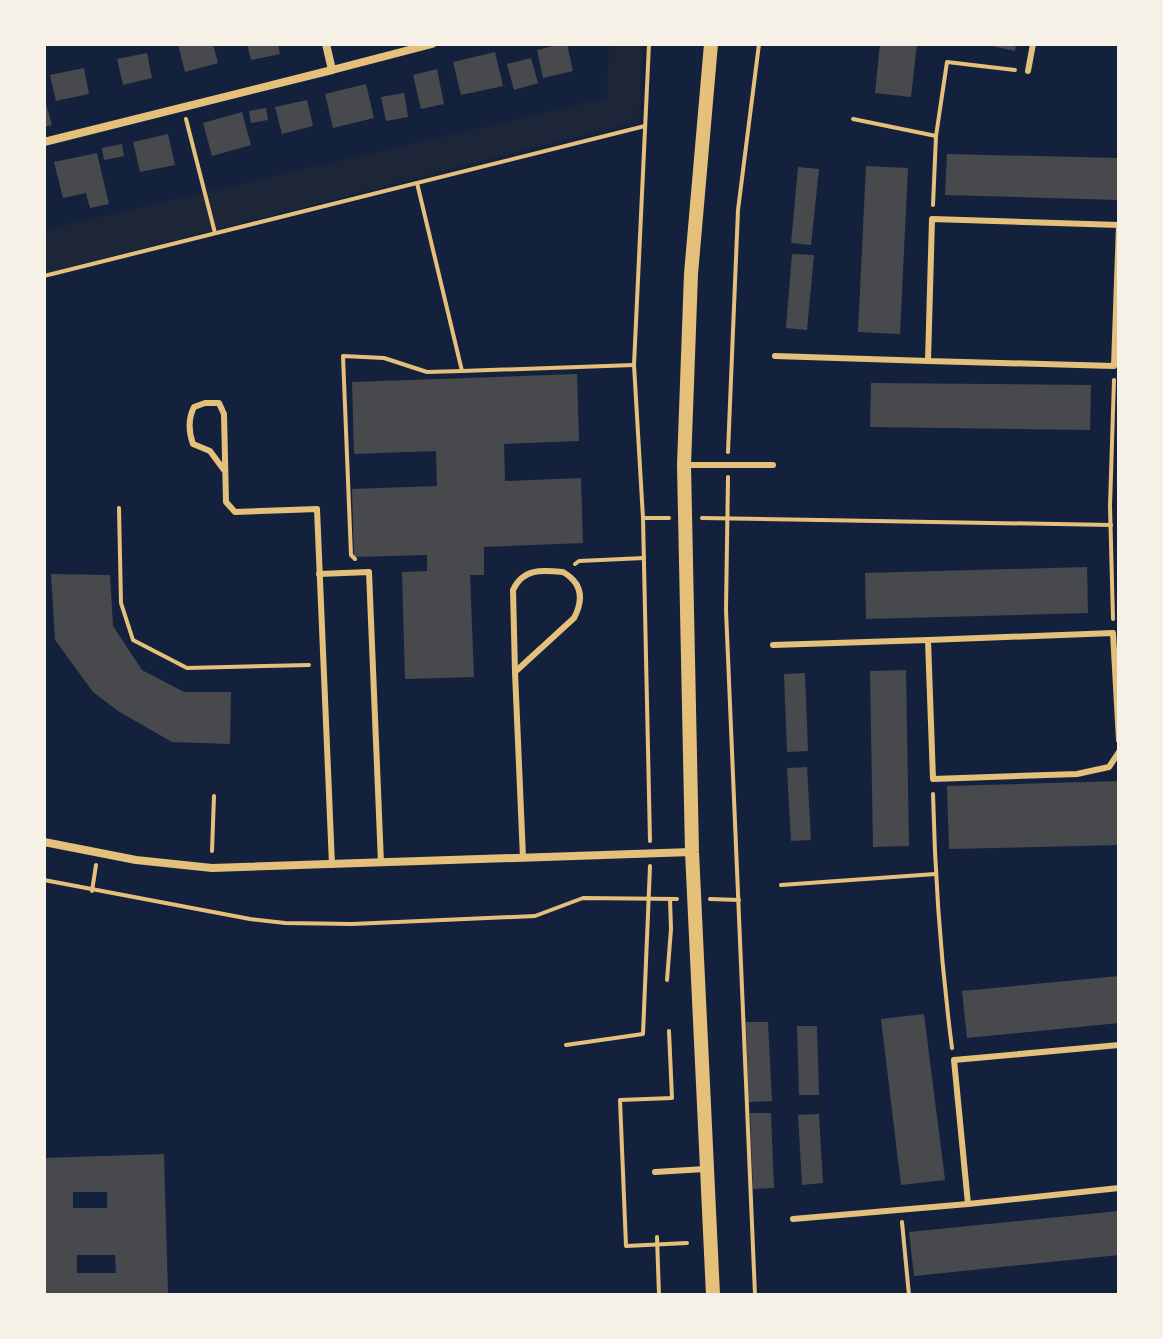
<svg xmlns="http://www.w3.org/2000/svg" width="1163" height="1339" font-family="Poppins,sans-serif">
<style>
.green{fill:#1d2539}
.building{fill:#48494c;fill-rule:evenodd}
.lines{fill:none;stroke-linecap:round;stroke-linejoin:round}
.path{stroke:#e5c07b;stroke-width:4}
.service{stroke:#e5c07b;stroke-width:6}
.minor{stroke:#e5c07b;stroke-width:8}
.tertiary{stroke:#e5c07b;stroke-width:14}
</style>
<rect width="100%" height="100%" fill="#14213d"/>
<path class="green" d="M609,44H643L639,121L44,274V230L607,98Z"/>
<g class="building">
<path d="M178,44H213L218,63L185,72Z"/>
<path d="M247,44H278L280,54L251,60Z"/>
<path d="M561,44H567L573,71L543,78L537,50Z"/>
<path d="M880,44H917L911,97L875,93Z"/>
<path d="M983,44H1016L1015,51Z"/>
<path d="M495,52L503,86L461,95L453,62Z"/>
<path d="M147,53L152,78L123,85L117,59Z"/>
<path d="M531,58L538,83L514,90L507,64Z"/>
<path d="M84,68L89,94L56,101L50,75Z"/>
<path d="M437,69L444,104L421,109L413,75Z"/>
<path d="M366,84L374,118L333,128L325,94Z"/>
<path d="M404,93L408,117L386,121L381,97Z"/>
<path d="M44,97L52,125L44,127Z"/>
<path d="M307,100L313,126L282,134L275,107Z"/>
<path d="M266,108L268,120L251,123L249,111Z"/>
<path d="M242,112L251,145L212,156L203,123Z"/>
<path d="M168,134L175,165L140,172L133,142Z"/>
<path d="M122,144L124,156L104,160L102,148Z"/>
<path d="M97,153L109,204L90,208L86,193L63,198L54,162Z"/>
<path d="M947,154L1119,158V200L945,195Z"/>
<path d="M866,166L908,168L900,334L858,332Z"/>
<path d="M798,167L819,169L811,245L791,243Z"/>
<path d="M792,254L814,255L807,330L786,328Z"/>
<path d="M577,374L579,441L504,444L505,481L581,478L583,543L484,547V575H470L474,677L405,679L402,572L427,571V555L354,557L352,489L437,486L436,451L354,454L352,382Z"/>
<path d="M871,383L1091,385L1090,430L870,427Z"/>
<path d="M1087,567L1088,613L866,619L865,573Z"/>
<path d="M51,574L110,575L113,626L142,670L184,692H231L230,744L172,742L118,711L93,692L55,640Z"/>
<path d="M906,670L909,846L873,847L870,671Z"/>
<path d="M805,673L808,751L787,752L784,674Z"/>
<path d="M807,767L811,840L791,841L787,768Z"/>
<path d="M1119,781V845L949,849L947,786Z"/>
<path d="M1119,976V1023L967,1038L962,991Z"/>
<path d="M924,1014L945,1180L901,1185L881,1019Z"/>
<path d="M746,1022H768L772,1101L749,1102Z"/>
<path d="M797,1026H817L819,1095H799Z"/>
<path d="M750,1113H771L774,1188L753,1189Z"/>
<path d="M819,1114L823,1183L802,1185L798,1115Z"/>
<path d="M164,1154L168,1295H44V1158ZM73,1192H107V1208H73ZM77,1255H115L116,1273H77Z"/>
<path d="M1119,1211V1255L914,1276L909,1232Z"/>
</g>
<g class="lines">
<g class="path">
<path d="M649,44L634,365L643,518L650,841"/>
<path d="M186,119L215,233"/>
<path d="M853,119L936,136"/>
<path d="M417,183L462,371L634,365"/>
<path d="M933,205L936,136L947,62L1015,70"/>
<path d="M44,276L645,126"/>
<path d="M728,452L738,210L759,44"/>
<path d="M728,477L726,610L755,1295"/>
<path d="M119,508L121,603L133,640L187,668L309,665"/>
<path d="M643,518H669"/>
<path d="M702,518L1111,525"/>
<path d="M355,559L351,555L343,356L384,358L427,372L462,371"/>
<path d="M575,564L579,561L644,558"/>
<path d="M1113,619L1110,506L1114,380"/>
<path d="M933,794C935,879 941,963 952,1048"/>
<path d="M212,851L214,796"/>
<path d="M44,880L250,919L285,923L352,924L535,916L583,898L677,899"/>
<path d="M781,885L935,874"/>
<path d="M92,891L96,865"/>
<path d="M710,899L739,900"/>
<path d="M667,980L671,929L670,899"/>
<path d="M669,1031L672,1098L620,1100L626,1246L687,1243"/>
<path d="M566,1045L643,1034L650,866"/>
<path d="M902,1222L909,1295"/>
<path d="M657,1237L659,1295"/>
</g>
<g class="service">
<path d="M1028,71L1033,44"/>
<path d="M932,219L1119,225L1114,366L928,361Z"/>
<path d="M775,356L928,361"/>
<path d="M684,465H773"/>
<path d="M224,470L210,451L193,444C188,430 188,419 194,407L205,403H219L224,414L226,502L235,512L317,509L332,865"/>
<path d="M319,574L369,572L381,863"/>
<path d="M773,645L928,640"/>
<path d="M515,672L513,590C523,568 542,570 563,572C582,583 584,599 574,618L515,672L523,858"/>
<path d="M1119,740L1113,633L928,640L933,779L1077,774L1109,767L1119,752"/>
<path d="M1119,1045L954,1060L968,1204L1119,1188"/>
<path d="M655,1172L705,1169"/>
<path d="M793,1219L968,1204"/>
</g>
<g class="minor">
<path d="M326,44L332,70L432,44"/>
<path d="M44,142L332,70"/>
<path d="M44,842L136,860L212,868L692,852"/>
</g>
<path class="tertiary" d="M711,44L691,274L684,465L692,852L713,1295"/>
</g>
<rect width="1163" height="1339" fill="none" stroke="#f6f1e7" stroke-width="92"/>
</svg>
